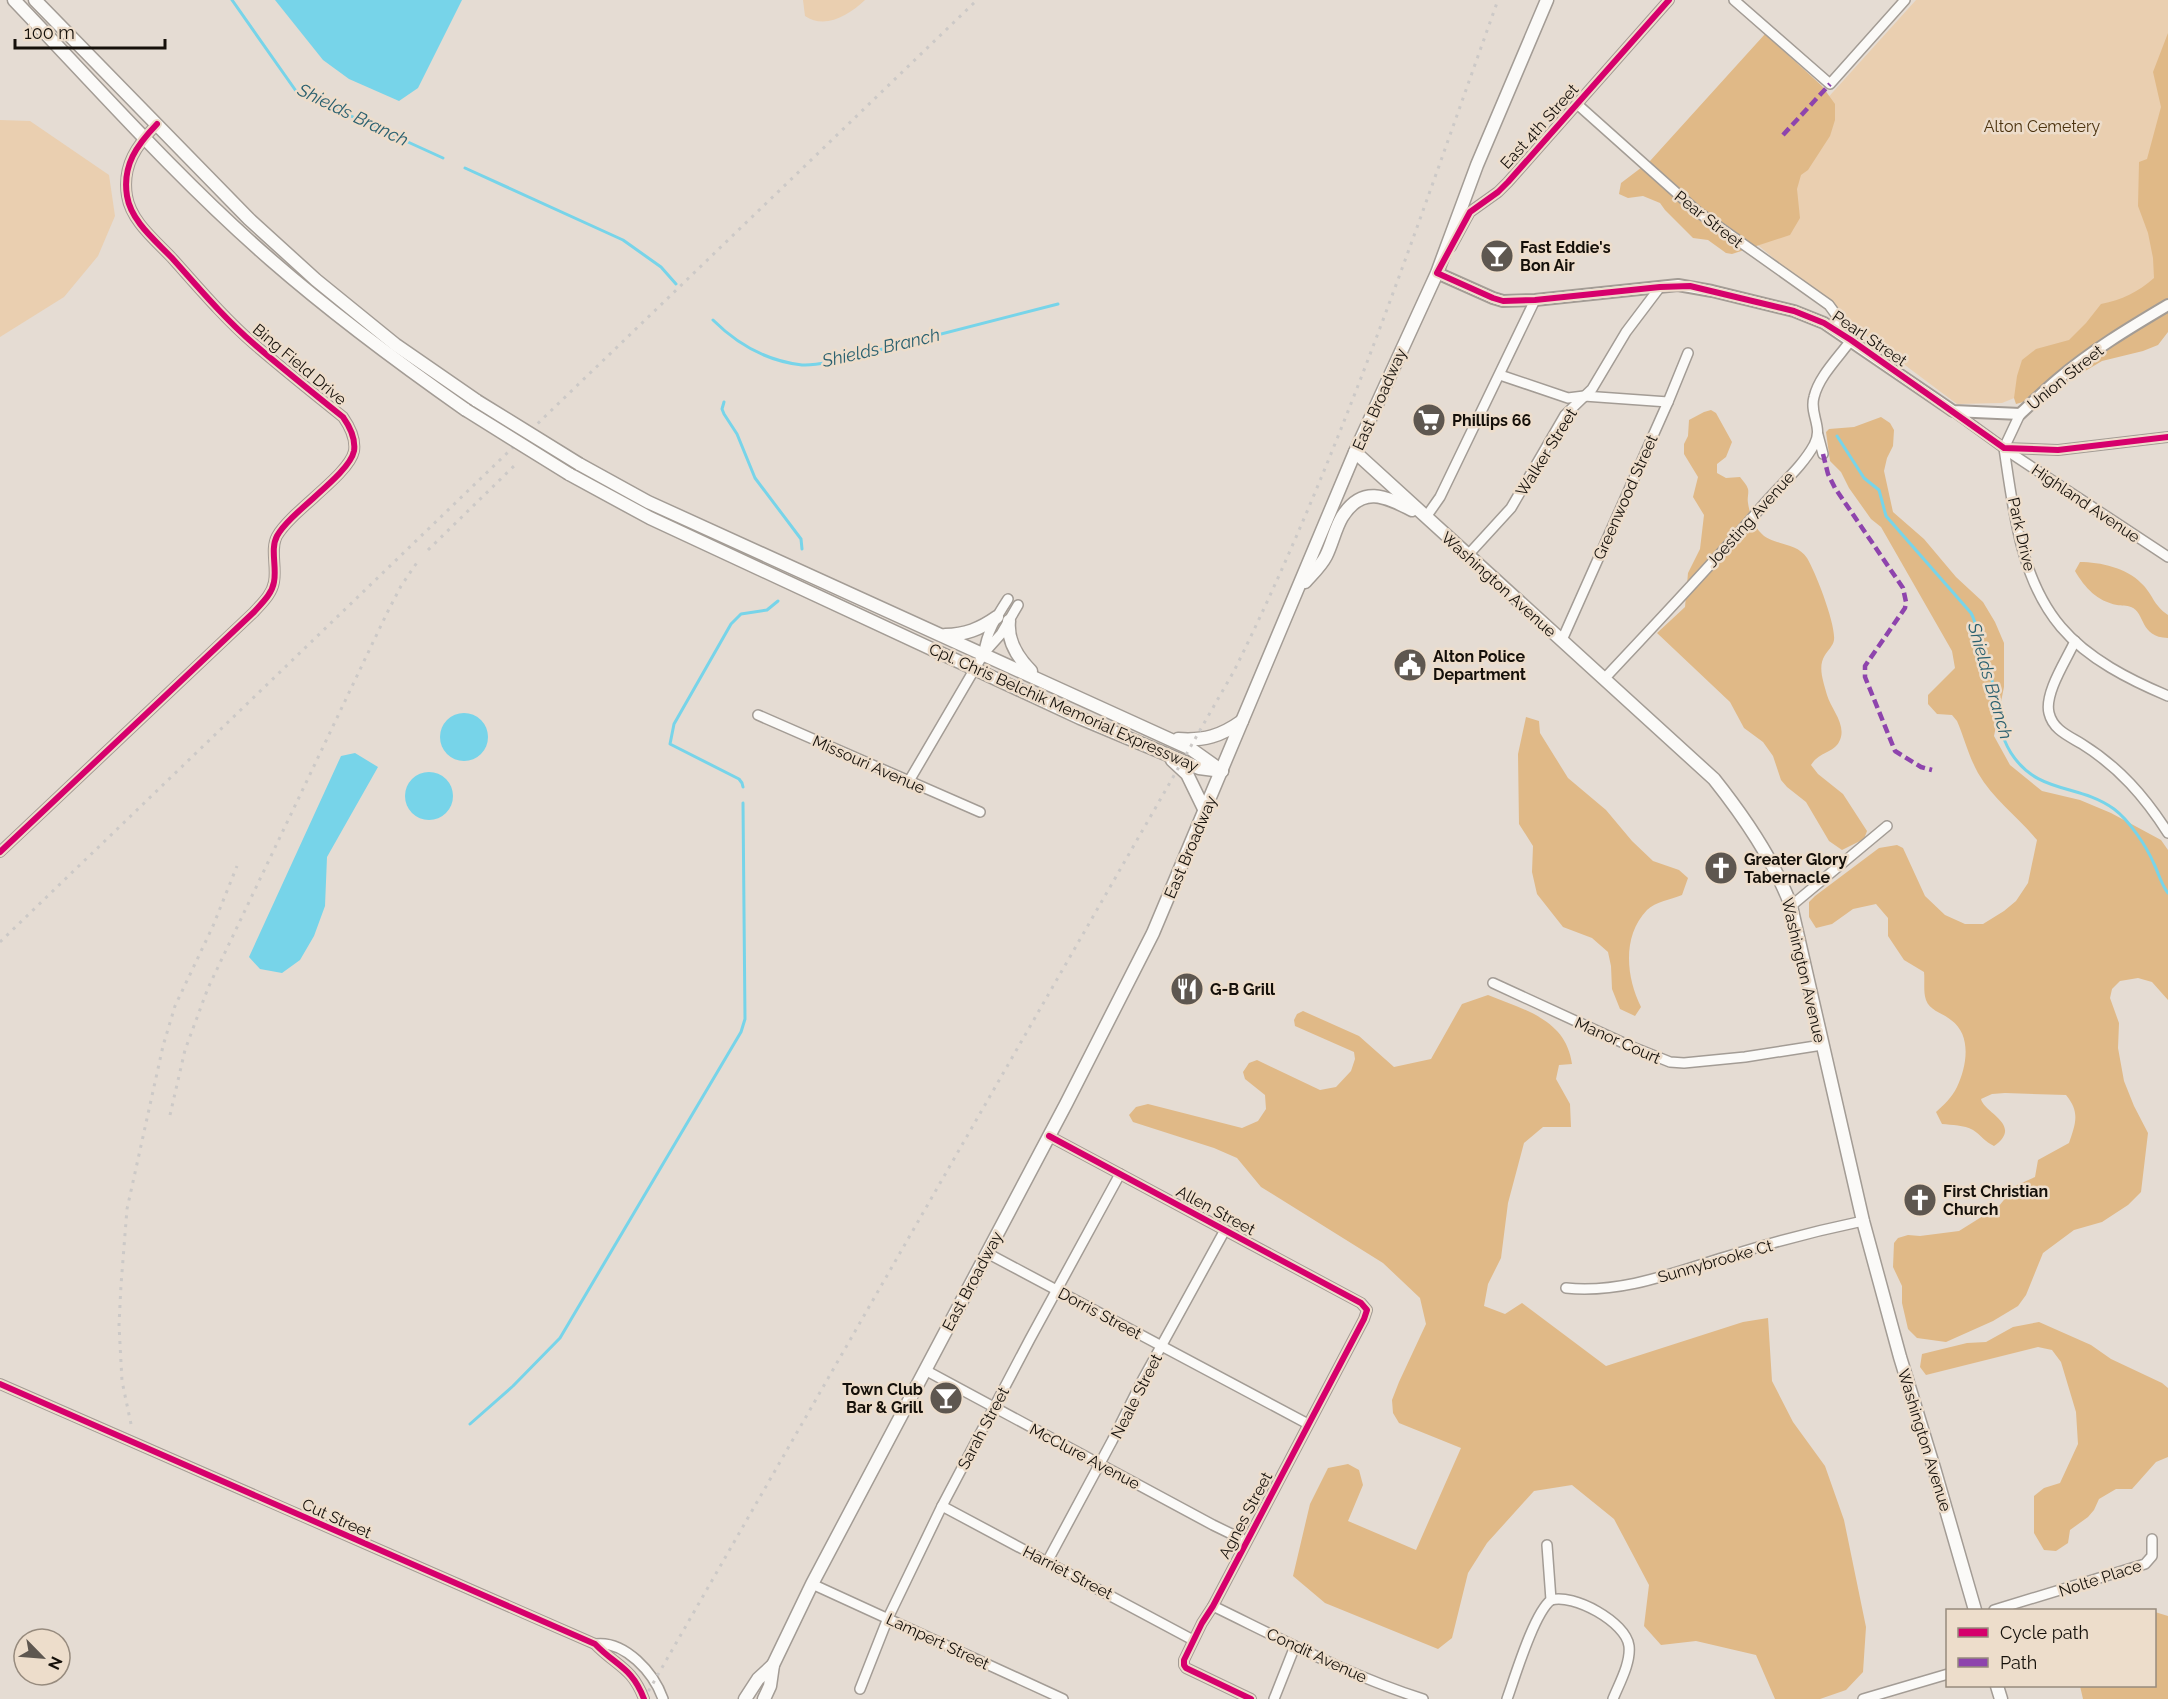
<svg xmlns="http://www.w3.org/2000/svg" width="2168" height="1699" font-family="Raleway,sans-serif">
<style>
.green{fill:#eacfb0}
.forest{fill:#e0b987}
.water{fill:#77d4e9}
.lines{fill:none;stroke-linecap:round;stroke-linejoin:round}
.stream{stroke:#77d4e9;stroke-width:3}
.minor-casing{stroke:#a39c95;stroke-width:12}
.tertiary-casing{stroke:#a39c95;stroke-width:14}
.secondary-casing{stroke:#a39c95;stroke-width:15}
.minor{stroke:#fbfaf8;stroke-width:9}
.tertiary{stroke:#fbfaf8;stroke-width:10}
.secondary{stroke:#fbfaf8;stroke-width:12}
.rail{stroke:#ccc9c7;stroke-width:3;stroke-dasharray:3 6;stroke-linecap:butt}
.secondary-bridge-casing{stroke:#a39c95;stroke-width:15;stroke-linecap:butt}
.secondary-bridge{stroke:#fbfaf8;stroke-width:12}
.quiet{stroke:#8e44ad;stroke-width:4.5;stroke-dasharray:9 4.5;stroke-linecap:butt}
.cycleway-casing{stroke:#edddcb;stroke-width:10}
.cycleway{stroke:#d6006c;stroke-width:6}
.labels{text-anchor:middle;stroke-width:5;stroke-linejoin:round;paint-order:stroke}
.street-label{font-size:16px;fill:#15100a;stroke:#edddcb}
.park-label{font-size:16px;fill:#4b320e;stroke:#edddcb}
.poi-label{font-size:16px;font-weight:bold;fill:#15100a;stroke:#edddcb;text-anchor:start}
.water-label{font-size:18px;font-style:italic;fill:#2a606f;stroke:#edddcb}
</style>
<rect width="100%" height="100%" fill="#e5dcd3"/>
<g class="green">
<path d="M803,0H865C849,15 825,30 805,16Z"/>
<path d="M1916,0H2168V272L2029,392L2002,403L1957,404L1870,339L1722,215Z"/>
<path d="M0,120L30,121L109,175L115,216L98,256L64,297L0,337Z"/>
</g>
<g class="forest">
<path d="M2168,33V332L2158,345L2143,351L2102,361L2070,380L2049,395L2016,404L2014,398L2017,376L2022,360L2036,349L2069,340L2086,323L2101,304C2122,300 2138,292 2154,278L2153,258L2148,233L2138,206L2139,162L2147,159L2161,107L2153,72Z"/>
<path d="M1765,34L1822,86L1835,104V120L1830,136L1808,170L1801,175L1797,189L1800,218L1790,235L1732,254L1726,253L1708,240L1693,238L1665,210L1660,203L1643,196L1628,198L1619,194L1621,183L1650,161Z"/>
<path d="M1711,410L1716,413L1732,442L1726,457L1717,464V473L1726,478L1740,477C1743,481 1747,485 1748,489C1749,493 1747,498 1748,503C1749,511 1754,526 1760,532C1771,546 1796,541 1807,558C1815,571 1836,624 1834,640C1833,646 1828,650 1825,655C1817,667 1824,683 1827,695C1831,709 1848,726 1839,742C1833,753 1819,752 1811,765L1818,774L1843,794L1867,831L1864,839L1842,850L1829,841L1806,802L1787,787L1781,780L1773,756L1763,742L1744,728L1730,702L1657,633L1685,607L1688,573L1700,549L1704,515L1693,497L1698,477L1684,454V444L1688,436L1689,420L1704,412Z"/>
<path d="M1881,417L1890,423L1894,430L1893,446L1887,458L1884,471L1893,512L1924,539L1956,577L1983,602L1995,622L2004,643V687L1994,736L2010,765L2042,791L2080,800L2111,813L2161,840L2168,850V1000L2152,982L2138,978L2120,981L2112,989L2110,998L2119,1023L2118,1048L2124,1081L2134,1106L2148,1133L2141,1192L2128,1205L2102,1222L2074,1230L2043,1253L2026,1295L2018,1306L1993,1321L1946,1342L1917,1338L1908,1329L1902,1303V1286L1893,1267L1894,1243L1898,1238L1908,1235L1920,1236L1959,1231L1999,1206L2015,1186L2035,1177L2038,1160L2069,1143C2076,1123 2080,1112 2066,1095L2005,1093L1992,1094L1981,1099C1984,1113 2024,1125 1994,1146C1985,1142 1981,1135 1973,1130C1964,1125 1952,1125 1942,1124L1936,1112C1944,1105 1952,1097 1957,1087C1967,1066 1972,1035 1951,1020C1943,1013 1930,1011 1926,1000C1923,992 1925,980 1924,972L1904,960L1888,936V918L1876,904L1853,909L1832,924L1816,928L1809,917V902L1815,896L1879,848L1897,845L1903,848L1925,896L1945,915L1965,924H1983L2004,911L2016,901L2028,883L2037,840C2019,818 1993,799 1978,773C1969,757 1964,737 1957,721L1952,715L1937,714L1928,704V695L1955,668L1952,651L1881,527L1871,519L1849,488L1841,472L1830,461L1826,432L1829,429L1854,427Z"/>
<path d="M2080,562C2100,562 2127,568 2141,583C2153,594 2153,605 2168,615V638C2139,637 2146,613 2131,607C2127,605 2121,606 2117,605C2097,601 2085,588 2075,571Z"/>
<path d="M1526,717L1539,721L1540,733L1568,778L1606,810L1632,841L1653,861L1679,870L1688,878L1682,895C1672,899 1655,902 1647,910C1622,936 1626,977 1641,1007L1635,1016L1620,1009L1612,989L1611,966L1608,952L1592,938L1563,927L1537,894L1532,872L1533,846L1519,824L1518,754Z"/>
<path d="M1488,995C1524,1010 1566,1019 1572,1064L1559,1065L1556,1079L1570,1104L1571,1127H1543L1524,1143L1508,1203L1501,1258L1488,1284L1484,1306L1505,1314L1522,1303L1606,1366L1743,1322L1768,1318L1772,1381L1793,1422L1825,1466L1844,1520L1866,1627L1863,1672L1846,1690L1820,1699H1775L1756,1655L1696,1641L1661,1645L1644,1626L1649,1585L1614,1519L1572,1485L1534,1491L1487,1543L1468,1573L1452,1638L1438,1649L1325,1603L1293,1576L1310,1504L1328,1468L1348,1464L1359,1470L1363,1485L1348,1521L1416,1550L1461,1448L1399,1423L1393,1413L1392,1400L1399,1382L1426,1324L1420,1298L1383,1263L1261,1187L1237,1158L1214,1148L1133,1122L1129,1115L1136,1107L1148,1104L1242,1128L1258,1121L1266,1109L1265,1095L1245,1079L1243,1072L1249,1063L1257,1060L1320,1090L1336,1087L1351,1071L1355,1059L1354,1052L1295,1026L1294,1020L1297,1014L1303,1011L1359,1036L1394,1067L1431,1059L1462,1004Z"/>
<path d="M2039,1322L2091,1345L2111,1359L2162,1383L2168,1388V1457L2156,1462L2132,1489H2116L2099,1499L2094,1510L2088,1517L2070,1530L2068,1543L2056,1551L2044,1550L2034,1533V1496L2044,1488L2060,1483L2078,1444L2076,1412L2061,1362L2052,1350L2038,1347L1926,1375L1920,1367L1922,1354L1967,1343L1986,1342L2013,1327Z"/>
<path d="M2155,1612L2168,1616V1699H2083L2080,1686H2154Z"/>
</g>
<g class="water">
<path d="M275,0H462L418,88L399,101L349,79L323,60Z"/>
<circle cx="464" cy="737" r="24"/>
<path d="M355,753L378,767L327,857L325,906L314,936L300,960L282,973L260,969L249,957L341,756Z"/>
<circle cx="429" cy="796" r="24"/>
</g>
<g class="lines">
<g class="stream">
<path d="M232,0L296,91L443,158"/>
<path d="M465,168L623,240L661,267L676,284"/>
<path d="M713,320C737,344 767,361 802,365C814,366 828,362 840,360L1058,304"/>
<path d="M724,402L722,409L724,414L737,434L755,478L801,539L802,549"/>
<path d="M1837,436L1864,478L1879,490L1886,516L1971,613C1977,624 1978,635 1982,648C1984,656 1989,665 1991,674C1996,701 1996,729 2011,753C2038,795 2078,783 2114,809C2129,820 2147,847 2154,864C2159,874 2161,884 2168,893"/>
<path d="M743,787L742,783L739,779L670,744L674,724L731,624L741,614L767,610L778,601"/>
<path d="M470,1424L513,1386L560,1338L741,1032L745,1019L743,803"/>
</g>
<defs>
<g id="minor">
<path d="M1734,0L1830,84L1905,0"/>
<path d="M1577,104L1698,212L1829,305L1837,316V331"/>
<path d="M1451,247L1470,212L1498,192L1508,182L1669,0"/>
<path d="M1500,375L1568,398L1584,396L1668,402"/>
<path d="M1953,411L2004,448L2058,450L2168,437"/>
<path d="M1818,435L1823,454"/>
<path d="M2004,448C2013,508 2020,579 2061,627C2088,659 2130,680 2168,696"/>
<path d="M2004,448L2020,414"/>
<path d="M2006,450L2168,557"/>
<path d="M1426,517L1440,497L1535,300"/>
<path d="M1468,555L1511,508L1565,415L1592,389L1626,332L1660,287"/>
<path d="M1562,640L1668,402L1688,353"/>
<path d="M2075,641C2067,659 2044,693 2049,713C2053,730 2069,736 2082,744C2119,767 2145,797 2168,833"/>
<path d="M984,653C986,633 997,616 1008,599"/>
<path d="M1604,679C1658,621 1713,564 1764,504C1780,485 1802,467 1814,445C1824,428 1809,414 1814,397C1819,376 1839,357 1851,340"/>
<path d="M758,715L980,812"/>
<path d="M909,781L984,653L1001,634L1018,605"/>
<path d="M0,852L254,612C262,603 272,594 274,582C277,567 270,549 277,536C291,511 349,475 354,451C356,438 350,427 343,417C313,393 283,369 254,344C224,318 198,287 172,258C155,240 131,221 127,196C122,165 137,145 157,124"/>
<path d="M1791,906L1887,826"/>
<path d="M1493,983L1630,1046L1670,1062L1684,1063L1745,1057L1822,1045"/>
<path d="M1049,1136L1361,1303L1367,1310L1364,1319L1213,1606L1202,1623L1184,1660V1665L1186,1668L1251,1699"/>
<path d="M987,1253L1308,1424"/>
<path d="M1566,1288C1625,1294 1680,1270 1735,1254C1777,1241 1820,1230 1863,1221"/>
<path d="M925,1370L1213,1525L1246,1541"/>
<path d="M0,1384L595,1644C616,1666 632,1667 644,1699"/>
<path d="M942,1506L1193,1640"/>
<path d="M1047,1562L1112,1441L1142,1381L1225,1230"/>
<path d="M812,1584L1063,1699"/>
<path d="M1551,1600C1573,1593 1626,1622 1629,1646C1631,1663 1619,1684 1613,1699"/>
<path d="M1213,1606C1281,1639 1350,1676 1423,1699"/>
<path d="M1994,1610L2145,1564L2152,1556V1539"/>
<path d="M595,1644C625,1640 654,1673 663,1699"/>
<path d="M860,1689L888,1618L942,1506L1030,1339L1120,1174"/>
<path d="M1274,1699L1295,1646"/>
<path d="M1507,1699C1515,1677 1534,1613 1551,1600L1547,1545"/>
<path d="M1863,1699L1948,1674"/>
</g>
<path id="tertiary" d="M1437,273L1493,298L1503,301L1535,300L1678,285L1712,291L1794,311L1824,323L1953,411L2020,414C2032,403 2044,391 2057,380C2091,351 2129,328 2168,305"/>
<g id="secondary">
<path d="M14,0C98,88 179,180 271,260C333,314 399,363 466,410"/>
<path d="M35,0L249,219L316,280L396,345L477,401"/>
<path d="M1355,452L1714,779C1745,818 1774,860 1791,906L1863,1221L1900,1357L1934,1468L1975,1610"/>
<path d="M579,464L648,502L1191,749L1222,771"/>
<path d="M569,474L650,518L1080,718L1199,768L1222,771"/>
<path d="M1305,582C1312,574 1321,566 1326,556C1332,544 1335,529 1342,517C1362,485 1385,496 1412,510"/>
<path d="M1009,621C1007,641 1017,657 1031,671"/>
<path d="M945,635C965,635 980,629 997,617"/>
<path d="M1178,739C1204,741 1221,736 1242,721"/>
<path d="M1172,760L1187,774L1205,811"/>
<path d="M1997,1686L2001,1699"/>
<path d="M745,1699L758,1679L773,1665"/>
<path d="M764,1699L770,1686L773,1665L812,1584L1066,1104L1153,933L1355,452L1437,273L1477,165L1547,0"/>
</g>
</defs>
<use href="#minor" class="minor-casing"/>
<use href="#tertiary" class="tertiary-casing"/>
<use href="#secondary" class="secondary-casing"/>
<use href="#minor" class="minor"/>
<use href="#tertiary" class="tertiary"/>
<use href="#secondary" class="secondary"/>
<g class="rail">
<path d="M428,550L514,466"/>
<path d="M0,942L977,0"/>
<path d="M170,1115L185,1050L208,988L387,613L401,586L418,561"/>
<path d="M131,1424L122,1381L119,1325L121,1285L127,1209L163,1046L175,1006L213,926L237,866"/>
<path d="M644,1699L1234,671C1341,455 1417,226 1498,0"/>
</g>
<defs>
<g id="secondary-bridge">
<path d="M477,401L579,464"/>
<path d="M466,410L569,474"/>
</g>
</defs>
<use href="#secondary-bridge" class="secondary-bridge-casing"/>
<use href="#secondary-bridge" class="secondary-bridge"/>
<g class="quiet">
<path d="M1783,135L1830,84"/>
<path d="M1823,454L1828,474L1835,488L1903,588L1906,602L1905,608L1865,666V677L1895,751L1921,767L1932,770"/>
</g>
<defs>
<g id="cycleway">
<path d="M1669,0L1508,182L1498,192L1470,212L1437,273L1493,298L1503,301L1535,300L1660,287L1690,286L1794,311L1824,323L1851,340L2004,448L2058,450L2168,437"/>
<path d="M0,852L254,612C262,603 272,594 274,582C277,567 270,549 277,536C291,511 349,475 354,451C356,438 350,427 343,417C313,393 283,369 254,344C224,318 198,287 172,258C155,240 131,221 127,196C122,165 137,145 157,124"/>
<path d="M1049,1136L1361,1303L1367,1310L1364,1319L1213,1606L1202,1623L1184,1660V1665L1186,1668L1251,1699"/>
<path d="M0,1384L595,1644C616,1666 632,1667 644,1699"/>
</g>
</defs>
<use href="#cycleway" class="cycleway-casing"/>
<use href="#cycleway" class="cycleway"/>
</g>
<defs>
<symbol id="bar-disc" viewBox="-11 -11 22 22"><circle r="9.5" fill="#5e5750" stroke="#edddcb"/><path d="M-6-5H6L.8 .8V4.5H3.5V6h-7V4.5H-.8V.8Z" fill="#fff"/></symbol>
<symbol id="supermarket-disc" viewBox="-11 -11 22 22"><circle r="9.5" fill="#5e5750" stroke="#edddcb"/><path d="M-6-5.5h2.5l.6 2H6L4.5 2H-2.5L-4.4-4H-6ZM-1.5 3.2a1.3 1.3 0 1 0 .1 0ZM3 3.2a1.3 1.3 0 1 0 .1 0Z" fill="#fff"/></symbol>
<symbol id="civic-disc" viewBox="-11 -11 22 22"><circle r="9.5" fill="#5e5750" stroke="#edddcb"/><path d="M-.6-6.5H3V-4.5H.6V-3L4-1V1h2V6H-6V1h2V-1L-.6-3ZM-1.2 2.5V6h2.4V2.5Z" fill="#fff"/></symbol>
<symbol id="church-disc" viewBox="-11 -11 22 22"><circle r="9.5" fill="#5e5750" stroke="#edddcb"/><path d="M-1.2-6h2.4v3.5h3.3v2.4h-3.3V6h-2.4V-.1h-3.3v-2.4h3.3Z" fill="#fff"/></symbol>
<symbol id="restaurant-disc" viewBox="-11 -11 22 22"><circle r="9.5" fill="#5e5750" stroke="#edddcb"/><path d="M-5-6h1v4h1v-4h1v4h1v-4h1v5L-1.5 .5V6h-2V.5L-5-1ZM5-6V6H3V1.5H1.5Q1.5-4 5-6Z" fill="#fff"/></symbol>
</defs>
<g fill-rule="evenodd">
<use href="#bar-disc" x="1478" y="237" width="38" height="38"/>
<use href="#supermarket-disc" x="1410" y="401" width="38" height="38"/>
<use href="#civic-disc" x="1391" y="646" width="38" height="38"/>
<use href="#church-disc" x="1702" y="849" width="38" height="38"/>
<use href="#restaurant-disc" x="1168" y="970" width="38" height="38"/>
<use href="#church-disc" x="1901" y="1181" width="38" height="38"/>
<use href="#bar-disc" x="927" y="1379" width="38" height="38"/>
</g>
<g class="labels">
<g class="street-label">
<text transform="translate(1539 126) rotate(-48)" y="6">East 4th Street</text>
<text transform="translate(1709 219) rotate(38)" y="6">Pear Street</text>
<text transform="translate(1870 338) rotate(34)" y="6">Pearl Street</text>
<text transform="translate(300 364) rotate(40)" y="6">Bing Field Drive</text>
<text transform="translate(2065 377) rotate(-39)" y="6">Union Street</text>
<text transform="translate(1379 399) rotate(-66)" y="6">East Broadway</text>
<text transform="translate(1546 452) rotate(-58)" y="6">Walker Street</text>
<text transform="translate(1625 497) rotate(-66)" y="6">Greenwood Street</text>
<text transform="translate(2086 503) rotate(34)" y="6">Highland Avenue</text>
<text transform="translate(1750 519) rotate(-48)" y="6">Joesting Avenue</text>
<text transform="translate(2022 534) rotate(77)" y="6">Park Drive</text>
<text transform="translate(1499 584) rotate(42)" y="6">Washington Avenue</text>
<text transform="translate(1064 707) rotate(24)" y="6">Cpl. Chris Belchik Memorial Expressway</text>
<text transform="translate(869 764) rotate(24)" y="6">Missouri Avenue</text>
<text transform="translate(1190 847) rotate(-67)" y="6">East Broadway</text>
<text transform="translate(1804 970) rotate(77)" y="6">Washington Avenue</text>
<text transform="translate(1618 1040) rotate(24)" y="6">Manor Court</text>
<text transform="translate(1216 1210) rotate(28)" y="6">Allen Street</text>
<text transform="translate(1715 1261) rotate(-16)" y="6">Sunnybrooke Ct</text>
<text transform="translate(972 1281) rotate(-62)" y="6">East Broadway</text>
<text transform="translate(1100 1313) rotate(28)" y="6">Dorris Street</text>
<text transform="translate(1136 1396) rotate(-63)" y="6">Neale Street</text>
<text transform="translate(983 1428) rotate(-62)" y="6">Sarah Street</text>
<text transform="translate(1925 1440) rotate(73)" y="6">Washington Avenue</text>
<text transform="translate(1085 1456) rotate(28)" y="6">McClure Avenue</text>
<text transform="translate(1245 1515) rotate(-62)" y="6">Agnes Street</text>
<text transform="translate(337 1518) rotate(24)" y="6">Cut Street</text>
<text transform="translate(1068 1572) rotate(27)" y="6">Harriet Street</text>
<text transform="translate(2100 1578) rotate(-18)" y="6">Nolte Place</text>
<text transform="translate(938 1641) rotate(25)" y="6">Lampert Street</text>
<text transform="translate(1317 1655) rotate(25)" y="6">Condit Avenue</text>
</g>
<g class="park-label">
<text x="2042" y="132">Alton Cemetery</text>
</g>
<g class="poi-label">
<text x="1520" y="253">Fast Eddie's<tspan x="1520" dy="18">Bon Air</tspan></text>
<text x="1452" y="426">Phillips 66</text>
<text x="1433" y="662">Alton Police<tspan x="1433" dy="18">Department</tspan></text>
<text x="1744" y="865">Greater Glory<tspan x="1744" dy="18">Tabernacle</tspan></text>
<text x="1210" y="995">G-B Grill</text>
<text x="1943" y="1197">First Christian<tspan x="1943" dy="18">Church</tspan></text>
<text x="923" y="1395" text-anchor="end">Town Club<tspan x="923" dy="18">Bar &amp; Grill</tspan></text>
</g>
<g class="water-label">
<text transform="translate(353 115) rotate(26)" y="6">Shields Branch</text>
<text transform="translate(881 348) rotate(-13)" y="6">Shields Branch</text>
<text transform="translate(1990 681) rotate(74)" y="6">Shields Branch</text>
</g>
</g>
<rect x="1946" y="1609" width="210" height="78" fill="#edddcb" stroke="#978b7e" stroke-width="1.5"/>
<rect x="1958" y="1628" width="30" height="9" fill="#d6006c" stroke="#978b7e" stroke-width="1.5"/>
<text x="2000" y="1639" font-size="18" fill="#15100a">Cycle path</text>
<rect x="1958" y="1658" width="30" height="9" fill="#8e44ad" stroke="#978b7e" stroke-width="1.5"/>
<text x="2000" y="1669" font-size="18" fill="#15100a">Path</text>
<g transform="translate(42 1657) rotate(115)"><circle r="28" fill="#edddcb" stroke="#978b7e" stroke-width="1.5"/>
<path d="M0-4.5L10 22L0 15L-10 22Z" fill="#5e5750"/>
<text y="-9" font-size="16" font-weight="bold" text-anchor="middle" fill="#15100a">N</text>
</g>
<path d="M15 39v9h150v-9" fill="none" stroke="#15100a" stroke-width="3"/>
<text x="24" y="39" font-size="18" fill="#15100a" stroke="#edddcb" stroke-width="4.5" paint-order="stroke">100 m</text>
</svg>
